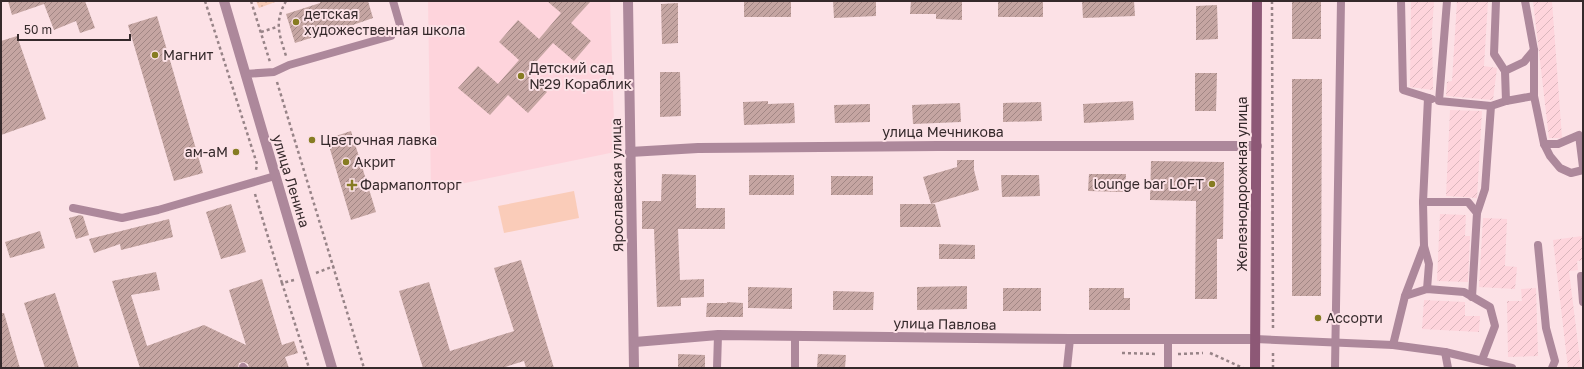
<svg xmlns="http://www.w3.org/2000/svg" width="1584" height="369" font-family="'Golos Text',sans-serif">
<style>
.built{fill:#fed4dc}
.industrial{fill:url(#industrial-furrows)}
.grass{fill:url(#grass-dots)}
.pitch{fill:#faccb9}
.building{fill:url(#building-hatch)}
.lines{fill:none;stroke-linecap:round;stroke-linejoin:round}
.path{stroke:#978387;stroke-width:2.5;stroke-dasharray:3 3;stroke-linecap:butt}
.service{stroke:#ad889b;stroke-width:8}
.minor{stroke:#ad889b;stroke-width:10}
.tertiary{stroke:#ad889b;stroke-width:10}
.secondary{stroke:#8d5876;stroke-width:10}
.poi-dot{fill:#867c22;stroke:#fce1e6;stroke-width:1.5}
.labels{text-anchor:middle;stroke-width:4;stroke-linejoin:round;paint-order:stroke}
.poi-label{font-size:14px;fill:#35292b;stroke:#fce1e6;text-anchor:start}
.street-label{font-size:14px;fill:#35292b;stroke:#fce1e6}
</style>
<defs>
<pattern id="industrial-furrows" width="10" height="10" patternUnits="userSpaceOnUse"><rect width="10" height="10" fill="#fed4dc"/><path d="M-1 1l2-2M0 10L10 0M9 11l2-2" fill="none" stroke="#dab6bd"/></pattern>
<pattern id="grass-dots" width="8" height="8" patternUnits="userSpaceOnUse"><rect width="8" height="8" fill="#faccb9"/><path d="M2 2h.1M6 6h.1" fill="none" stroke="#d7af9f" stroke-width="1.8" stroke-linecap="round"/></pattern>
<pattern id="building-hatch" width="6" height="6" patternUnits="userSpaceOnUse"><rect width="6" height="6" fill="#c5a5a2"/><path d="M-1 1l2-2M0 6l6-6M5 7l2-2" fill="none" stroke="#a18684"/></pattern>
</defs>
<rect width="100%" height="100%" fill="#fce1e6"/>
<path class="built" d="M428,1H610L615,152L431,190Z"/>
<g class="industrial">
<path d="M1411,1H1434L1432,32L1433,90L1410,87Z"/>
<path d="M1457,1H1488L1484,66L1497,68L1493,100L1446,96L1447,82L1452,81Z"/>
<path d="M1533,1H1552L1562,138H1549Z"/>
<path d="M1450,110L1482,111L1477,198L1446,196Z"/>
<path d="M1440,214L1466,215L1465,236H1470L1468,282L1437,281Z"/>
<path d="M1483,218L1507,219L1505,266L1517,267L1515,289L1479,287Z"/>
<path d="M1582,236L1583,260L1577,261L1578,270L1569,271L1581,368H1568L1553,240Z"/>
<path d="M1536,288L1538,356L1508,357L1507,301H1522L1521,289Z"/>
<path d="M1424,300L1465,302V316H1480L1479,332L1422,329Z"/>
</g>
<path class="grass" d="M256,1H278L259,8Z"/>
<path class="pitch" d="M574,191L579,218L504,233L498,206Z"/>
<g class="building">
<path d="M8,1H85L95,28L80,33L76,21L54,30L44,4L12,15Z"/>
<path d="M320,1H368L373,18L350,26L351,29L340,32L339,29L295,43L286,14L320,3Z"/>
<path d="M547,1H591L571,23L591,41L574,61L553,43L526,73L547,92L528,113L508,95L490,115L458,88L478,66L498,84L519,60L499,42L518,20L539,39L561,13Z"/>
<rect x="744" y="1" width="47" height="16"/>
<path d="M833,1H876V16L834,18Z"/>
<path d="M911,1H962V20L936,19V14H910Z"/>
<rect x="998" y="1" width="45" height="16"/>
<path d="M1082,1H1134L1135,16L1083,18Z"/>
<rect x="1292" y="1" width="29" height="38"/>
<path d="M678,3V43L662,44L661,4Z"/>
<path d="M1217,5L1218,39L1196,40V6Z"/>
<path d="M157,16L203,173L174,181L128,25Z"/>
<path d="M17,36L46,119L1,135V41Z"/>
<path d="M660,72H680L681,116L660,117Z"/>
<path d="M1195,73H1217L1216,111H1195Z"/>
<path d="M1292,79H1322L1321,296H1292Z"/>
<path d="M768,101V104L794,103L795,123L744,125L743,102Z"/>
<path d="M1133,101L1134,120L1084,123L1083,104Z"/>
<path d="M1041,102L1042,121L1003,122V103Z"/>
<path d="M960,103L961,122L913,124L912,105Z"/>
<path d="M870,104V122L835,123L834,105Z"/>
<path d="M351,131L376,212L351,220L327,139Z"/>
<path d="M957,160H974V170L979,190L931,204L923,177L957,167Z"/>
<path d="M1151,161L1224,162L1223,239H1217V299H1195L1196,201L1150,200Z"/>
<path d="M662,174L696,175V208H725V229H678L680,280L704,279V297L681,298V306L657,307L654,229H642V201H661Z"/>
<path d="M1089,174H1126L1125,192L1088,191Z"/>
<rect x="749" y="175" width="45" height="20"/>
<path d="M1001,175H1039L1040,196L1002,197Z"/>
<rect x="831" y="176" width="42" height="19"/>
<path d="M231,204L246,252L221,259L206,212Z"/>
<path d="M900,204H935L941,227H900Z"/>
<path d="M80,215L83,216L89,235L76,239L69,218Z"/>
<path d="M169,219L173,237L121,250L120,244L94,253L89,239Z"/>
<path d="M40,231L45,248L10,258L5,242Z"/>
<path d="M939,244L975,245V259H939Z"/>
<path d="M521,260L554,368H526L524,361L502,368H423L399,291L429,282L450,351L514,331L494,268Z"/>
<path d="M156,272L160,290L131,295L147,346L204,325L246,345L229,290L262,279L282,345L294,341L298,353L285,357L289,368H249L248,364L244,362L239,363L238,368H140L112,281Z"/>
<path d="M967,286V309L917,310V287Z"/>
<path d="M748,287L792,288V309L748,308Z"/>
<rect x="1003" y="288" width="38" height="23"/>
<path d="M1089,288H1124V298H1130V310H1089Z"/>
<path d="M833,291L874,292L873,310H833Z"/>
<path d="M55,293L79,368H45L24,303Z"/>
<path d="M727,302L743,303V317H706L707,303H727Z"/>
<path d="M1,313H4L20,368H1Z"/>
<path d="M678,354L705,355V368H678Z"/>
<path d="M818,354L846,355L845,368H817Z"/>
</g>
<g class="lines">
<g class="path">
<path d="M205,1L257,164L256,170"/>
<path d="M251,1L270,62"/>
<path d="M286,1C274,23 279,33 286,56"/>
<path d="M1272,1L1273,330"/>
<path d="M261,32L277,27"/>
<path d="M277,82L364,368"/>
<path d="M255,194L282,283"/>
<path d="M316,273L334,266"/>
<path d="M294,280L282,283L309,368"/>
<path d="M1122,353L1157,354"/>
<path d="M1210,353L1243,368"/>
<path d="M1178,354L1203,353"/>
<path d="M1273,368V351"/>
</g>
<g class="service">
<path d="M393,1L400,25"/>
<path d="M1401,1L1403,90L1432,99"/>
<path d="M1447,1L1439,101L1491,106L1506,101"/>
<path d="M1496,1L1494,54L1505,71L1506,101L1534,96"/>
<path d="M1525,1L1534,50V96L1544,144L1550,156L1560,168L1571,173L1583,170"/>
<path d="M1505,71L1524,62L1534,50"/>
<path d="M245,74L274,72L289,65L391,36"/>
<path d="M1544,144H1558L1579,135L1583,167"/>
<path d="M1423,202H1468L1477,213L1472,297"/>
<path d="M73,208L122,218L158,210L275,176"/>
<path d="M1477,213L1485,189L1491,106"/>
<path d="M1538,245L1546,328L1555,361L1552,368"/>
<path d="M1581,276L1583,302"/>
<path d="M1427,289L1429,264L1424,246L1423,202L1428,98"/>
<path d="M1405,296L1424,246"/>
<path d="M795,336V368"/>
<path d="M1255,339L1393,345L1445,352L1512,368"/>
<path d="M1393,345L1405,296L1427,289L1464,292L1490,307L1495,326L1482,360"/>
<path d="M1445,352L1448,368"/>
<path d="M243,367L244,368"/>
<path d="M717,368L718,335"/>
<path d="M1067,368L1070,339"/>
<path d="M1168,368V339"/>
<path d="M1335,368L1341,1"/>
</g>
<g class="minor">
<path d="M628,1L634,368"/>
<path d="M630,152L698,148L938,146H1257"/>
<path d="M635,342L718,335L1070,339H1255"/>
</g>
<path class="tertiary" d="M224,1L332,368"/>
<path class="secondary" d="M1255,368L1257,1"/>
</g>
<g class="poi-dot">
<circle cx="296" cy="22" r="4"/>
<circle cx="155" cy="55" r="4"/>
<circle cx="521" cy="76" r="4"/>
<circle cx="312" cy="140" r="4"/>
<circle cx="236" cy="152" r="4"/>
<circle cx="346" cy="162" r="4"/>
<circle cx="1212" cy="184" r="4"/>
<path d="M350 179h4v4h4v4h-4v4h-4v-4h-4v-4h4z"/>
<circle cx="1318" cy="318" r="4"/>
</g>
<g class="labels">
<g class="poi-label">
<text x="304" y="19">детская<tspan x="304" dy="16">художественная школа</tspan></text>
<text x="163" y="60">Магнит</text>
<text x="529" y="73">Детский сад<tspan x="529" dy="16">№29 Кораблик</tspan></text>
<text x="320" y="145">Цветочная лавка</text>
<text x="228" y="157" text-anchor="end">ам-аМ</text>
<text x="354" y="167">Акрит</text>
<text x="1204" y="189" text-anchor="end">lounge bar LOFT</text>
<text x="360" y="190">Фармаполторг</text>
<text x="1326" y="323">Ассорти</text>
</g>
<g class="street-label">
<text x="943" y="137">улица Мечникова</text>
<text transform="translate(291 181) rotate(73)" y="5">улица Ленина</text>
<text transform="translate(1242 184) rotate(-90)" y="5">Железнодорожная улица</text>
<text transform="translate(617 185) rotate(-91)" y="5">Ярославская улица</text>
<text transform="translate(945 324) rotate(1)" y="5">улица Павлова</text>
</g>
</g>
<rect width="1584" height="369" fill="none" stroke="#35292b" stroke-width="4"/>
<path d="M18 34v6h112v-6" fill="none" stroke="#35292b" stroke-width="2"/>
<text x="24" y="34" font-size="12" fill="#35292b" stroke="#fce1e6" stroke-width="3" paint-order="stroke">50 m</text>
</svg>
